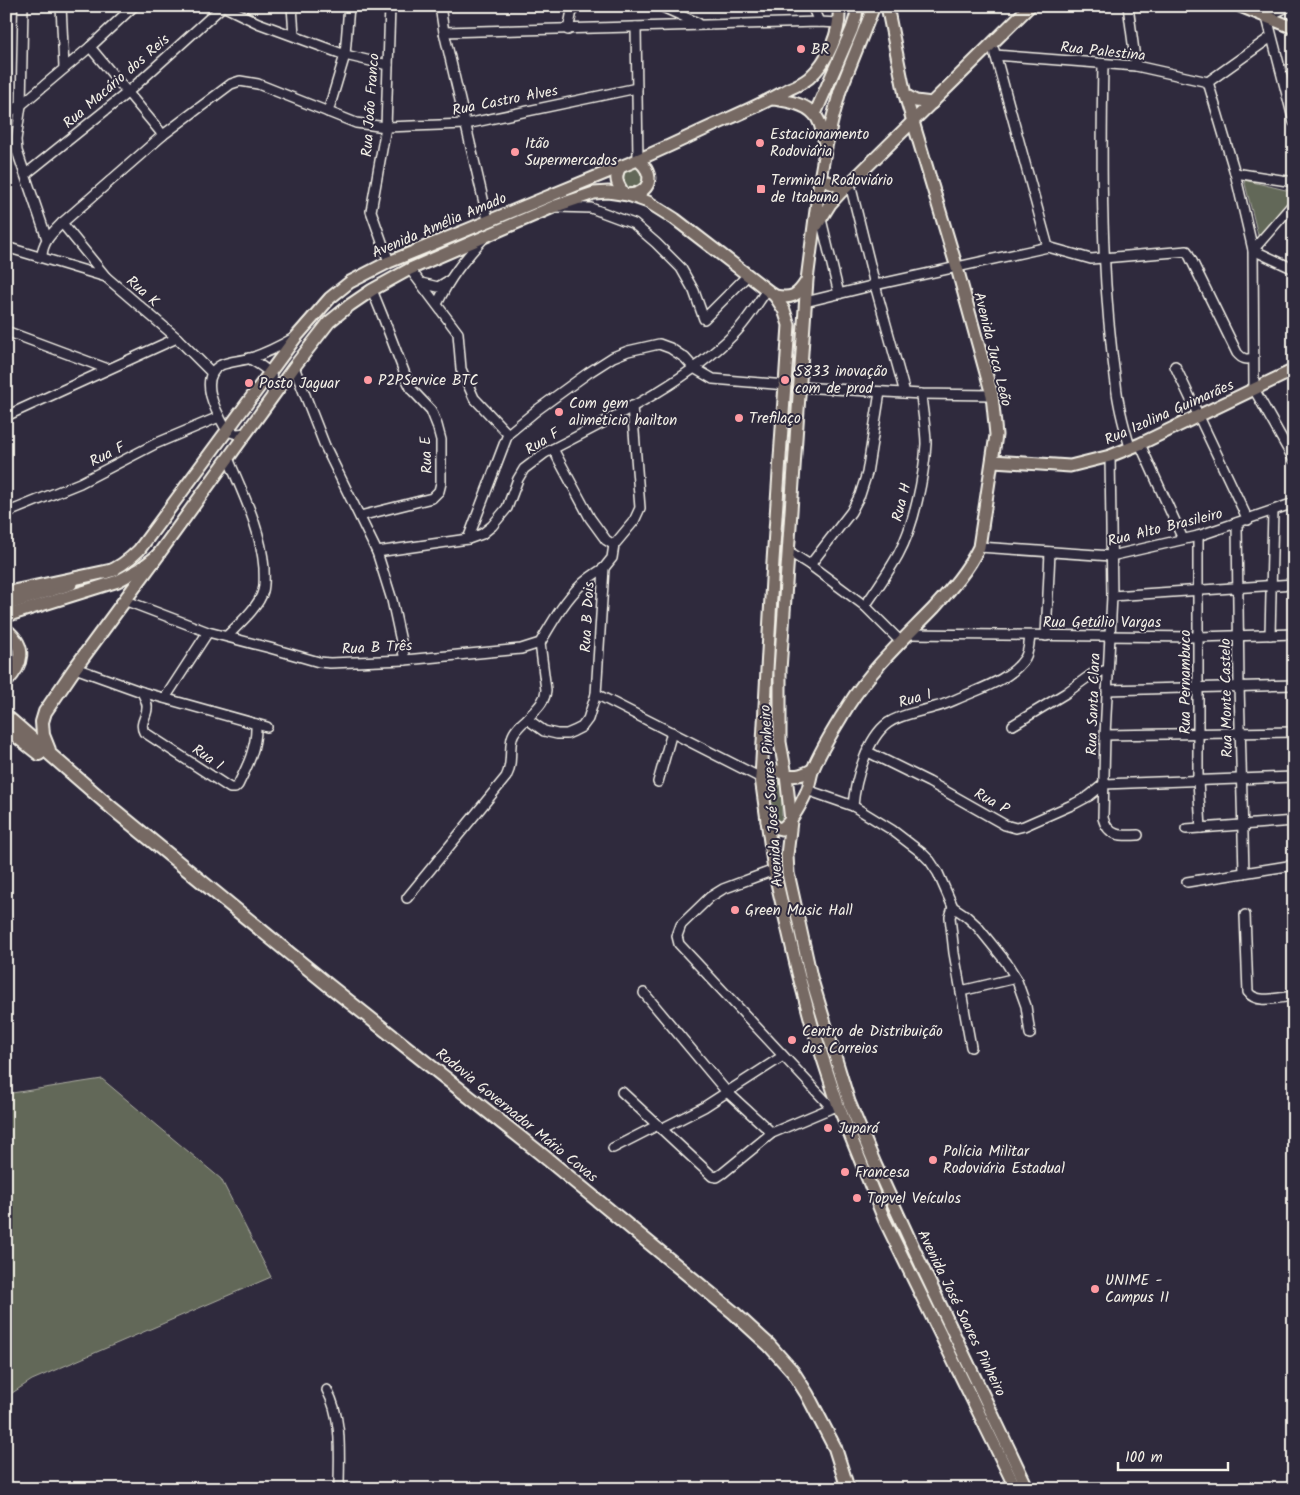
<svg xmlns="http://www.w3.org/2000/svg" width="1300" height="1495" font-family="Kalam,sans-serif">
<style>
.green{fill:#626759;stroke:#abaca0}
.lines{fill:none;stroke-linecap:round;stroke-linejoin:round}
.minor-casing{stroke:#f4f1e8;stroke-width:12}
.major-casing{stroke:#f4f1e8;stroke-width:15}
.highway-casing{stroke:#f4f1e8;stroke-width:16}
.minor{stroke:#2f2a3d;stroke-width:9}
.major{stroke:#766964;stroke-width:11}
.highway{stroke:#766964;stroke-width:12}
.poi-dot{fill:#ff9aa2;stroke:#2f2a3d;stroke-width:2}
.labels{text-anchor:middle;stroke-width:4;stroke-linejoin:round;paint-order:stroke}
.poi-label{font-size:15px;fill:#f4f1e8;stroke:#2f2a3d;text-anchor:start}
.street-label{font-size:15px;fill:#f4f1e8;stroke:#2f2a3d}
</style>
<rect width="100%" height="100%" fill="#2f2a3d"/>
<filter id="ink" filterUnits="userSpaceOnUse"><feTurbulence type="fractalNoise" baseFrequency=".02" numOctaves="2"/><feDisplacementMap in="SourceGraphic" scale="10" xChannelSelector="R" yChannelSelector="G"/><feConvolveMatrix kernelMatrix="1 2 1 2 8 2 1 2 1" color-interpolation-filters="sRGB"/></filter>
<g filter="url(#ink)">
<g class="green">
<path d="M633,167C644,168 644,174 645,184L632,191L625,188L621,177L625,170Z"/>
<path d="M1244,180L1294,192V197L1259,239Z"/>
<path d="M778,776L782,779V822L780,824L772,820L766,783L772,777Z"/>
<path d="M102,1079L221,1179L271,1277L32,1380L6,1397V1092L12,1093Z"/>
</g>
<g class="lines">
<defs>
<g id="minor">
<path d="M23,6L21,105L16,140L17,151L47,239"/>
<path d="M61,6L64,67"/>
<path d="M292,6L294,35"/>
<path d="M440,6L444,32L488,220"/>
<path d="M660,6L698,23"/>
<path d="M812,6L819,22"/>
<path d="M1128,6L1136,66"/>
<path d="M1264,6L1294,122"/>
<path d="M1266,17L1289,6"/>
<path d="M636,27L638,160"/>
<path d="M568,30L573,6"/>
<path d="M444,32L819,22L839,23"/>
<path d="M90,47L163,135"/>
<path d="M994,50L1048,247"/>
<path d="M995,55L1136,66L1208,82"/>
<path d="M1103,64C1101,171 1101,278 1116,384C1118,406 1124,427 1130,447"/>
<path d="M1208,82L1235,173L1253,250L1254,389L1294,460"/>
<path d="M1208,82L1271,37"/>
<path d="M328,112L345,55L349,6"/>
<path d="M6,114L21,105L90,47L134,6"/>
<path d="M1235,173L1294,182"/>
<path d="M26,174L127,93L223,6L258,23L345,55L388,65"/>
<path d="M850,184L875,285L905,393"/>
<path d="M1294,203L1253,250L1294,269"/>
<path d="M557,207L591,208L634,224L656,243L681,268L694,291L704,319L748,275"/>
<path d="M821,219L839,294"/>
<path d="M62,223L106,277L177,338L212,373"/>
<path d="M6,247L106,277"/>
<path d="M42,257C42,242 52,233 62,223L163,135L231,84L240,81L258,84L356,123L386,127L466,124L637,88"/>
<path d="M389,262L371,211L386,127L390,6"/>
<path d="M410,269L458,333L461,369L474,398L508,434"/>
<path d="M421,283L438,287L448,281"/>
<path d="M805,302L875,285L1048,247L1091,259L1187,251L1237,353C1242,359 1246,360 1253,358"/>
<path d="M437,304C450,277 463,261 483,239"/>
<path d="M6,331L108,369"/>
<path d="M249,358C268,371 276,371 272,396"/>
<path d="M1175,366L1248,520"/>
<path d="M294,367L325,446L377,552L392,600L405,660"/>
<path d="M799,387L921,394L992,395"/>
<path d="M6,416L177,338"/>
<path d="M247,433L237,434L227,431C218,415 196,378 221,365C230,361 241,361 251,358C266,353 280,346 294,338"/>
<path d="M1140,444L1183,539"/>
<path d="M553,449L590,518L606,540L614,545"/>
<path d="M1110,456L1112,596L1105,735L1103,818C1108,837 1122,836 1138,835"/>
<path d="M6,513L80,483L155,444L219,417"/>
<path d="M360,516L432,498L439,491L441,483V440L437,425L431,410L412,390L408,382L383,317L372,290"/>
<path d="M1237,523L1239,686L1244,873"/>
<path d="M1198,536V781L1201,828"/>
<path d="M468,539L508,434L537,410L588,373L613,357L628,351L659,344L670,348L685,358L694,368L713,379L786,385"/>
<path d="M979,547L1111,556L1198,536L1294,503"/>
<path d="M788,551L810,565L865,606L901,642"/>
<path d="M377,552L468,539L482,534L492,526L507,508L518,479L524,469L545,453C608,420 685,384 735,333C747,321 757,304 767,290"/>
<path d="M810,565L851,512L860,495L867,473L880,392"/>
<path d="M1112,596L1294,584"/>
<path d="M124,600L208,632L270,648L319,662L330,663L405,660L521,649L540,643C552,623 564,601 581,585C588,578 596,573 604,568"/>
<path d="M865,606C876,590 888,573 898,555C914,526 924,477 926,444C926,428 922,410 921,394"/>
<path d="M910,634L1198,637L1294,634"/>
<path d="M1270,635L1273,511"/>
<path d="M227,636C238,625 259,607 263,591C265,584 264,575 264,568C261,529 243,494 228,458"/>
<path d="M1046,636L1050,552"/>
<path d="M75,668L142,692L267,727"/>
<path d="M1107,690L1294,685"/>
<path d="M142,692C144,697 148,703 147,708C147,717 139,723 144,732L230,788H235L238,785C248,765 257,747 256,724"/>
<path d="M596,694L761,778"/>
<path d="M165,698L208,632"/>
<path d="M527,719C535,710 545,703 546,690L540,643"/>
<path d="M1013,725L1066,693L1092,674L1107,670"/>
<path d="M1105,735L1294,732"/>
<path d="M868,752L929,782L1005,825L1016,828L1024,826L1074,804L1089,796L1104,784L1294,777"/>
<path d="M658,782L672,732"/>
<path d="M807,790L853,806C855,781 867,738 888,723C901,714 920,712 935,707C945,705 954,700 964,696C985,687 1012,678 1025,658C1029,651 1029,643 1030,636"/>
<path d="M853,806L892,830L922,853L930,861L938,873L953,907L965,915L977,926L1006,962L1016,978L1026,1006L1030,1034"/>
<path d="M1186,829L1294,821"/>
<path d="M774,870L723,889L710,897L681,925L677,936L679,944L832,1108"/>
<path d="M1187,882L1294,865"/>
<path d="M407,898L506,777C513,764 509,752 512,738C514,730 521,724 527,719L544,731L557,734H567L574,731L582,727L588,719L596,694L604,568L612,558L614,545L634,521L640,508L632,406"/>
<path d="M953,907L950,917L954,953L971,1047"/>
<path d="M1245,915L1248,992C1257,1005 1280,997 1294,996"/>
<path d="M961,991L1016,978"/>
<path d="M644,993L726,1091L772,1133"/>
<path d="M622,1092L712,1176L717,1177L723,1173L772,1133L836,1106"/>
<path d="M661,1129L704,1107L783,1056"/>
<path d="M613,1148L658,1125"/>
<path d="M327,1390C343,1420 339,1455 339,1489"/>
</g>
<g id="major">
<path d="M874,6L840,91L833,117L825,151L820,179L807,280L780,670V742L786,775L791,821L787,855L788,873L811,977L849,1102L875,1164L925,1273L1028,1489"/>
<path d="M1240,6L1294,28"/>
<path d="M905,95L916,101L932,103"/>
<path d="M773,99C786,101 804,103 814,114C821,120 823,135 825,144"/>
<path d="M815,114L852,29L856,16L857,6"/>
<path d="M620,167C614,178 617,184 624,194"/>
<path d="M820,179L839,186L850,184"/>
<path d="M628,195C651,193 656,175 638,160"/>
<path d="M817,225L830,204L840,193L1030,6"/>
<path d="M775,296C792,299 797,296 806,282"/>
<path d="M993,461L1070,466L1110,456L1140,444L1294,370"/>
<path d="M105,573C119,568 129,560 139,550L296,337L330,298L350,282L389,262L620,167C654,154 687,137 721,122C744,112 767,102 789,89C796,86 804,82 809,78C828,61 841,32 839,6"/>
<path d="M6,605L71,584"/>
<path d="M6,616L118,581L140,569L158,555L294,367L329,322L350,305L372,290L410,269L553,207L594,193L608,192L628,195L648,202L675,219L775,296L784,310L789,325L773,561L761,778L774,870L798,973L812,1025L838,1105L884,1219L1016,1489"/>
<path d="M761,778L772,770C778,770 782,774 788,775C797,777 804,774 812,770"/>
<path d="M767,821L777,828L781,829C792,822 802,802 807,791C810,784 810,776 813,769C822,747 836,726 848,706C871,669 904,639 934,608C951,589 968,570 979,547L996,435L992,395L957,268L905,95L887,6"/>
</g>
<g id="highway">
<path d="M6,593L114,570"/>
<path d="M6,630C27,647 23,664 6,682"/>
<path d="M6,716L113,809L327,984L540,1153L733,1312L769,1345L793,1372L807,1394L835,1448L848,1489"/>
<path d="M6,728L39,754"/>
<path d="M49,750L43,735L42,722L45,712L75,668L158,555"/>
</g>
</defs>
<use href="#minor" class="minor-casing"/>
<use href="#major" class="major-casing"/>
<use href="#highway" class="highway-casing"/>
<use href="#minor" class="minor"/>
<use href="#major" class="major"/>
<use href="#highway" class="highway"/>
</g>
</g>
<g class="poi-dot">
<circle cx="801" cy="49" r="5"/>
<circle cx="760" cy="143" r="5"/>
<circle cx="515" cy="152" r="5"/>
<rect x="756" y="184" width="10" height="10" rx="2.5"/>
<circle cx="368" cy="380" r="5"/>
<circle cx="785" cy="380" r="5"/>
<circle cx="249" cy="383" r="5"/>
<circle cx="559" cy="412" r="5"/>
<circle cx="739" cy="418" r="5"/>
<circle cx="735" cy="910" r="5"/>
<circle cx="792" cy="1040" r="5"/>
<circle cx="828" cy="1128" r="5"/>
<circle cx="933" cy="1160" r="5"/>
<circle cx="845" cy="1172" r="5"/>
<circle cx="857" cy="1198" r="5"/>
<circle cx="1095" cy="1289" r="5"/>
</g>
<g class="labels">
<g class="poi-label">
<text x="811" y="54">BR</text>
<text x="770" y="139">Estacionamento<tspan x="770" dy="17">Rodoviária</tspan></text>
<text x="525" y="148">Itão<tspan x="525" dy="17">Supermercados</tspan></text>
<text x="771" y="185">Terminal Rodoviário<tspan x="771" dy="17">de Itabuna</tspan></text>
<text x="795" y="376">5833 inovação<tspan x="795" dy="17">com de prod</tspan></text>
<text x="378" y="385">P2PService BTC</text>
<text x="259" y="388">Posto Jaguar</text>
<text x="569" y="408">Com gem<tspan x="569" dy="17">alimeticio hailton</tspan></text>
<text x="749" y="423">Trefilaço</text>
<text x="745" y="915">Green Music Hall</text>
<text x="802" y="1036">Centro de Distribuição<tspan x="802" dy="17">dos Correios</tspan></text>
<text x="838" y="1133">Jupará</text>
<text x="943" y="1156">Polícia Militar<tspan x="943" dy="17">Rodoviária Estadual</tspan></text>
<text x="855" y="1177">Francesa</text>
<text x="867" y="1203">Topvel Veículos</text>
<text x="1105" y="1285">UNIME -<tspan x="1105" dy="17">Campus II</tspan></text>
</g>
<g class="street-label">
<text transform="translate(1103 51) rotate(6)" y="5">Rua Palestina</text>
<text transform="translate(116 81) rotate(-41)" y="5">Rua Macário dos Reis</text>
<text transform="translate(505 100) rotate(-11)" y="5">Rua Castro Alves</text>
<text transform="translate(370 105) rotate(-86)" y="5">Rua João Franco</text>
<text transform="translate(439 225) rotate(-23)" y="5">Avenida Amélia Amado</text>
<text transform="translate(143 291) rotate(41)" y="5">Rua K</text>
<text transform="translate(993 349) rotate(76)" y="5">Avenida Juca Leão</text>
<text transform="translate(1169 412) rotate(-24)" y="5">Rua Izolina Guimarães</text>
<text transform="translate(542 441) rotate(-32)" y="5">Rua F</text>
<text transform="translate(107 454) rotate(-27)" y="5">Rua F</text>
<text transform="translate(426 455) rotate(-93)" y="5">Rua E</text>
<text transform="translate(901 502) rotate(-76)" y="5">Rua H</text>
<text transform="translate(1165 527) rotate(-14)" y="5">Rua Alto Brasileiro</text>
<text transform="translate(587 617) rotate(-87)" y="5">Rua B Dois</text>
<text x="1102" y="627">Rua Getúlio Vargas</text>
<text transform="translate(377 647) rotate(-3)" y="5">Rua B Três</text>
<text transform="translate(1185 682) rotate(-90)" y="5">Rua Pernambuco</text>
<text transform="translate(915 698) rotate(-16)" y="5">Rua I</text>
<text transform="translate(1226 698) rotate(-91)" y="5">Rua Monte Castelo</text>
<text transform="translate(1093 704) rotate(-88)" y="5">Rua Santa Clara</text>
<text transform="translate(208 757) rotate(34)" y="5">Rua I</text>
<text transform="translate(771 796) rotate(-94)" y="5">Avenida José Soares Pinheiro</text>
<text transform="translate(992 801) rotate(29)" y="5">Rua P</text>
<text transform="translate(517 1115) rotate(39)" y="5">Rodovia Governador Mário Covas</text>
<text transform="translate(962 1313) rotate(64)" y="5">Avenida José Soares Pinheiro</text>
</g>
</g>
<rect width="1300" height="1495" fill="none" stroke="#2f2a3d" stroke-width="25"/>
<rect x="12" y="12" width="1275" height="1470" fill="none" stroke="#f4f1e8" stroke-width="2" filter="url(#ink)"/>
<path d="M1118 1462v8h110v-8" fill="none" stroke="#f4f1e8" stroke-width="2.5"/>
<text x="1125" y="1462" font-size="15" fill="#f4f1e8" stroke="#2f2a3d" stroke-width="4" paint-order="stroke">100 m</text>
</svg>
